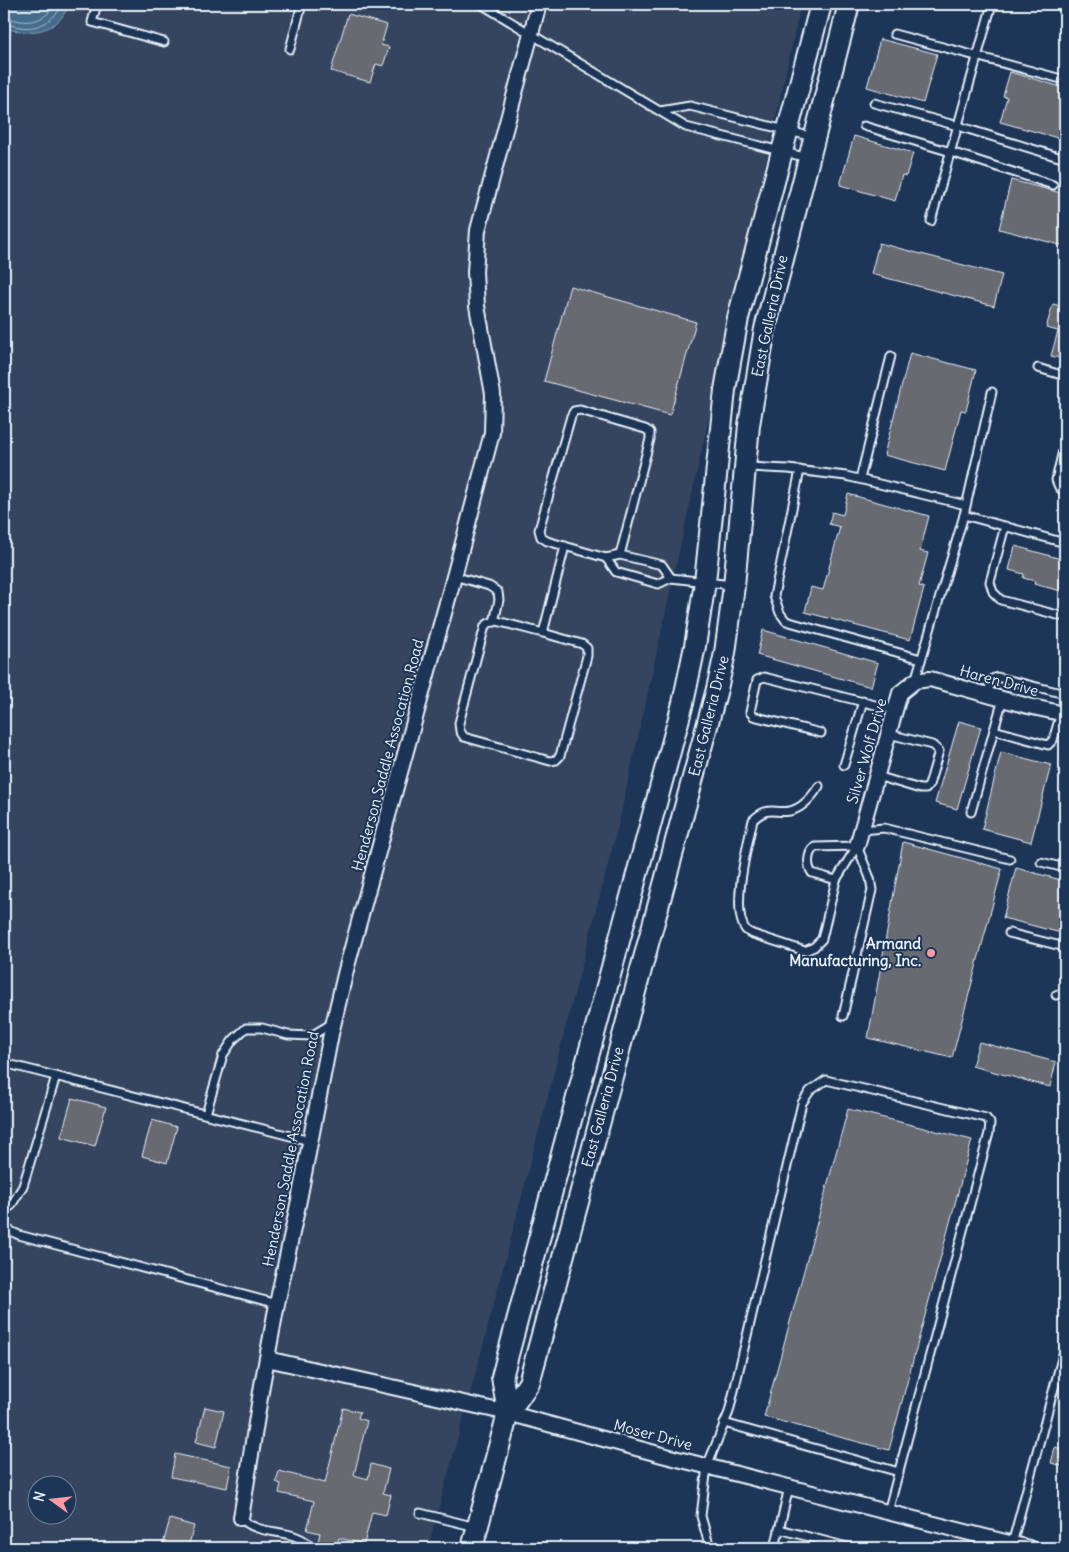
<svg xmlns="http://www.w3.org/2000/svg" width="1069" height="1552" font-family="Delius,sans-serif">
<style>
.built{fill:#34455f;fill-rule:evenodd}
.water{fill:#456c8d;stroke:#86a1b8}
.lines{fill:none;stroke-linecap:round;stroke-linejoin:round}
.shore{stroke:#a7bccd;stroke-width:1}
.building{fill:#686a72;stroke:#e8f1f8}
.lane-casing{stroke:#e8f1f8;stroke-width:11}
.street-casing{stroke:#e8f1f8;stroke-width:18}
.secondary-casing{stroke:#e8f1f8;stroke-width:24}
.lane{stroke:#1d3557;stroke-width:7}
.street{stroke:#1d3557;stroke-width:14}
.secondary{stroke:#1d3557;stroke-width:20}
.poi-dot{fill:#ff9aa2;stroke:#1d3557;stroke-width:2}
.labels{text-anchor:middle;stroke-width:4;stroke-linejoin:round;paint-order:stroke}
.street-label{font-size:15px;fill:#e8f1f8;stroke:#1d3557}
.poi-label{font-size:15px;font-weight:bold;fill:#e8f1f8;stroke:#1d3557;text-anchor:end}
</style>
<rect width="100%" height="100%" fill="#1d3557"/>
<filter id="ink" filterUnits="userSpaceOnUse"><feTurbulence type="fractalNoise" baseFrequency=".02" numOctaves="2"/><feDisplacementMap in="SourceGraphic" scale="10" xChannelSelector="R" yChannelSelector="G"/><feConvolveMatrix kernelMatrix="1 2 1 2 8 2 1 2 1" color-interpolation-filters="sRGB"/></filter>
<g filter="url(#ink)">
<path class="built" d="M4,4H801L619,822L481,1353L428,1548H4ZM38,1484H68V1514H38Z"/>
<path class="water" d="M4,4H69C58,34 30,35 4,28Z"/>
<g class="lines">
<g class="shore">
<path d="M4,17C10,18 15,20 20,21C37,23 47,17 56,4"/>
<path d="M4,24C9,24 14,26 20,27C40,30 53,20 64,4"/>
</g>
</g>
<g class="building">
<path d="M348,14L387,25L381,45L389,47L383,66L376,64L370,82L331,71Z"/>
<path d="M880,39L937,54L923,103L867,87Z"/>
<path d="M1010,72L1065,88V140L1000,122L1007,97L1003,96Z"/>
<path d="M854,136L913,153L906,176L902,175L895,201L840,185Z"/>
<path d="M1011,180L1065,194L1064,246L999,229Z"/>
<path d="M879,243L1002,275L994,306L871,274Z"/>
<path d="M570,286L696,322L670,415L544,381Z"/>
<path d="M1053,304L1065,307V359L1051,356L1058,331L1046,328Z"/>
<path d="M910,353L976,370L966,411L961,410L945,471L884,455Z"/>
<path d="M848,494L929,516L920,551L928,553L919,586L924,588L910,640L805,612L811,587L823,590L840,527L829,524L832,512L843,515Z"/>
<path d="M1015,546L1065,560V592L1034,584L1035,581L1023,578L1024,574L1009,570Z"/>
<path d="M763,630L878,663L871,687L757,655Z"/>
<path d="M959,721L981,727L957,809L935,803Z"/>
<path d="M1001,752L1051,765L1031,842L982,829Z"/>
<path d="M903,842L1002,869L952,1058L868,1038Z"/>
<path d="M1016,868L1065,881V934L1003,918Z"/>
<path d="M979,1042L1056,1062L1050,1087L972,1066Z"/>
<path d="M72,1098L106,1107L95,1146L61,1137Z"/>
<path d="M848,1109L972,1140L889,1450L764,1417Z"/>
<path d="M152,1120L177,1127L167,1163L142,1156Z"/>
<path d="M205,1407L224,1411L216,1447L196,1442Z"/>
<path d="M343,1408L360,1412L358,1418L367,1421L354,1475L368,1479L371,1464L389,1469L383,1493L391,1495L386,1515L372,1512L364,1544L339,1538L336,1548H322L317,1547L320,1533L307,1530L314,1501L279,1493L281,1484L276,1482L279,1471L325,1483Z"/>
<path d="M1055,1447L1065,1450V1467L1051,1463Z"/>
<path d="M175,1454L231,1466L227,1488L171,1477Z"/>
<path d="M170,1519L194,1526L188,1548H177L163,1544Z"/>
</g>
<g class="lines">
<defs>
<g id="lane">
<path d="M97,4L92,22L164,42"/>
<path d="M481,4L686,127L808,158"/>
<path d="M894,34L1065,80"/>
<path d="M290,49L302,4"/>
<path d="M874,103L958,126L1065,159"/>
<path d="M660,111L690,106L813,137"/>
<path d="M864,126L951,152L1053,185"/>
<path d="M931,221L992,4"/>
<path d="M1038,368L1065,376"/>
<path d="M1065,442L1056,480L1059,487L1065,493"/>
<path d="M748,467L788,469L846,476L966,505"/>
<path d="M800,470L774,596L780,613L786,621L921,659"/>
<path d="M860,479L891,356"/>
<path d="M964,515L1065,543"/>
<path d="M1005,526L990,582L993,592L1001,600L1065,617"/>
<path d="M620,555L650,439V432L645,429L580,410L574,411L571,416L539,530L541,537L547,541L606,558L620,555L662,565L671,578"/>
<path d="M606,558L616,572L658,584L671,578L732,585"/>
<path d="M454,576L489,586L498,592L499,600L494,622"/>
<path d="M543,633L582,644L587,648V656L560,756L556,760L550,761L464,737L460,731L459,723L485,626L489,623L497,621L543,633L565,546"/>
<path d="M915,681L964,515L992,392"/>
<path d="M987,695L992,679L997,677L1065,694"/>
<path d="M994,730L1003,699"/>
<path d="M821,733L753,716L750,712L757,680L764,677L895,710"/>
<path d="M844,765L863,701"/>
<path d="M877,776L920,789H926L929,785L939,751L932,745L889,734"/>
<path d="M819,786C812,797 803,808 790,811C773,814 769,805 753,820C748,843 730,911 746,930C748,932 750,933 753,934L805,951L814,947L822,939L836,880L857,846"/>
<path d="M971,812L994,730L1048,745L1053,740L1061,713"/>
<path d="M862,830L884,828L1010,859"/>
<path d="M1041,862L1065,868"/>
<path d="M836,880L812,873C807,866 807,853 815,847L857,846"/>
<path d="M1009,933L1065,947"/>
<path d="M1056,995L1065,992"/>
<path d="M843,1016L872,890L870,878L857,846"/>
<path d="M4,1063L310,1141"/>
<path d="M206,1114L223,1055L233,1040L246,1028H262L288,1035L311,1036L331,1024"/>
<path d="M4,1210L11,1206L23,1186L56,1076"/>
<path d="M4,1228L19,1235L277,1304"/>
<path d="M724,1423L899,1472"/>
<path d="M420,1513L476,1527"/>
<path d="M241,1518C259,1538 295,1526 312,1548"/>
<path d="M779,1529L851,1548"/>
<path d="M1012,1544L1065,1347"/>
<path d="M710,1548L701,1516L707,1466L729,1412L802,1103L810,1091L826,1080L986,1118L990,1123L989,1133L888,1512"/>
<path d="M775,1548L789,1487"/>
</g>
<g id="street">
<path d="M857,846L900,693L915,681L930,679L1028,706L1065,714"/>
<path d="M267,1359L508,1413L662,1455L1029,1548"/>
<path d="M241,1518L262,1385L277,1304L299,1200L331,1034L346,970L386,823L451,588L492,433L493,394L477,306L475,272L478,230L539,4"/>
</g>
<g id="secondary">
<path d="M508,1413L502,1377L683,703L695,646L705,582L725,390L738,318L821,4"/>
<path d="M472,1548L508,1413L529,1383L717,689L725,653L734,586L749,425L765,329L849,4"/>
</g>
</defs>
<use href="#lane" class="lane-casing"/>
<use href="#street" class="street-casing"/>
<use href="#secondary" class="secondary-casing"/>
<use href="#lane" class="lane"/>
<use href="#street" class="street"/>
<use href="#secondary" class="secondary"/>
</g>
</g>
<circle class="poi-dot" cx="931" cy="953" r="5"/>
<g class="labels">
<g class="street-label">
<text transform="translate(770 316) rotate(-78)" y="5">East Galleria Drive</text>
<text transform="translate(999 681) rotate(15)" y="5">Haren Drive</text>
<text transform="translate(709 716) rotate(-76)" y="5">East Galleria Drive</text>
<text transform="translate(867 751) rotate(-74)" y="5">Silver Wolf Drive</text>
<text transform="translate(388 755) rotate(-75)" y="5">Henderson Saddle Assocation Road</text>
<text transform="translate(603 1107) rotate(-75)" y="5">East Galleria Drive</text>
<text transform="translate(291 1149) rotate(-79)" y="5">Henderson Saddle Assocation Road</text>
<text transform="translate(653 1435) rotate(15)" y="5">Moser Drive</text>
</g>
<g class="poi-label">
<text x="921" y="949">Armand<tspan x="921" dy="17">Manufacturing, Inc.</tspan></text>
</g>
</g>
<rect width="1069" height="1552" fill="none" stroke="#1d3557" stroke-width="20"/>
<rect x="10" y="10" width="1049" height="1532" fill="none" stroke="#e8f1f8" stroke-width="2" filter="url(#ink)"/>
<g transform="translate(52 1500) rotate(285)"><circle r="24" fill="#1d3557" stroke="#6e8097"/>
<path d="M0-4L9 19L0 12L-9 19Z" fill="#ff9aa2"/>
<text y="-8" font-size="14" font-weight="bold" text-anchor="middle" fill="#e8f1f8">N</text>
</g>
</svg>
